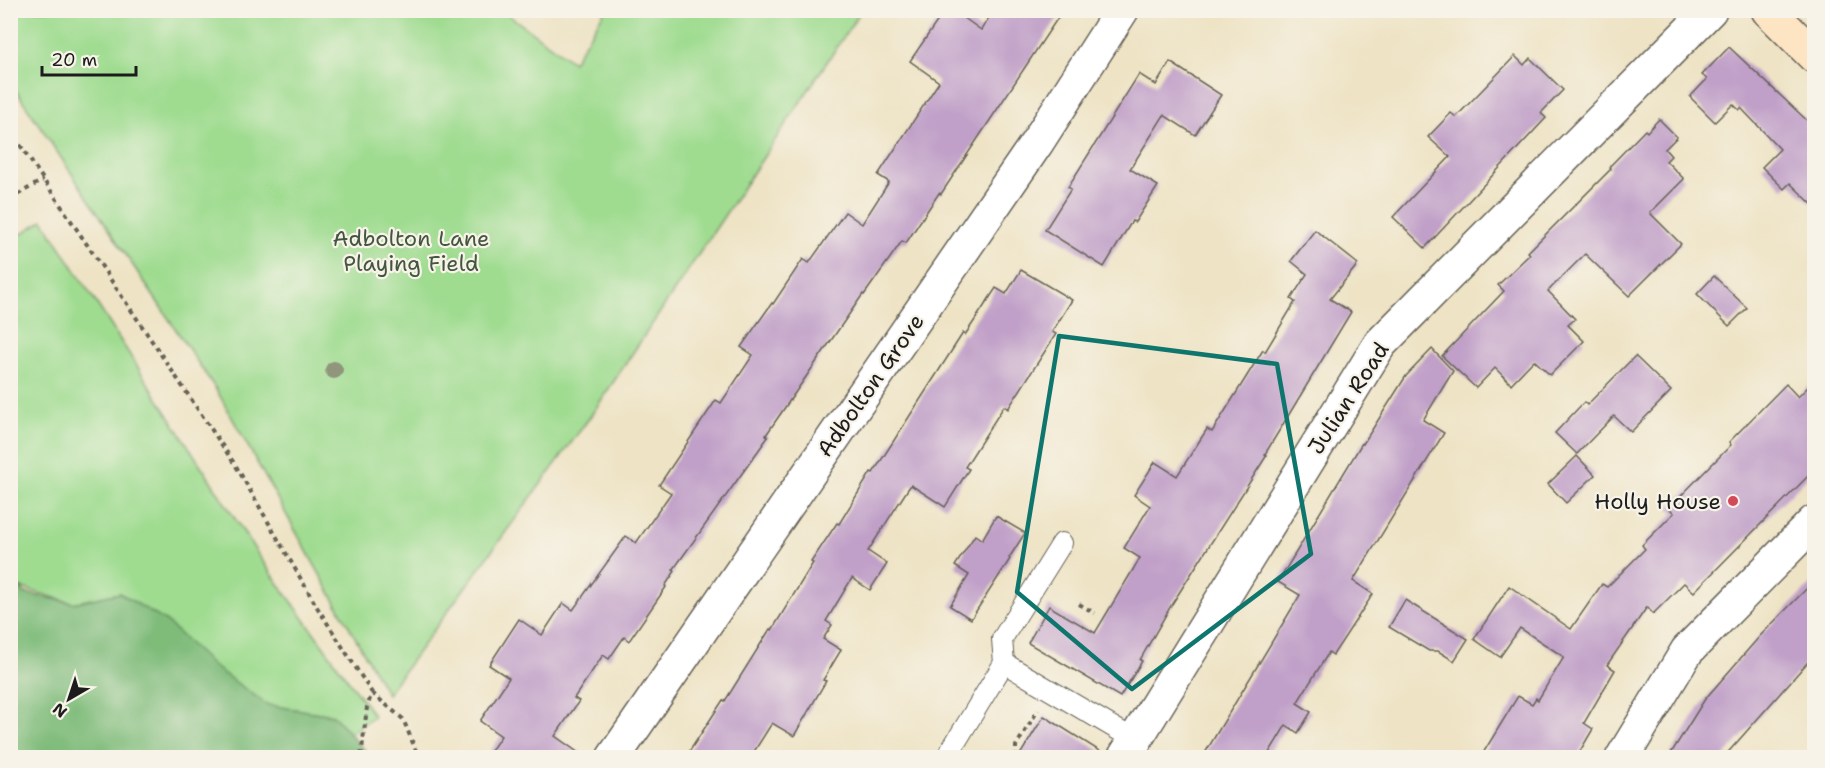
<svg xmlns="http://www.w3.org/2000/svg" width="1825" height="768" font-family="'Shantell Sans',sans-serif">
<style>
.green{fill:#9fdc90;stroke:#5e7c56;stroke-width:1.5}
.forest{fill:#7fbc7a;stroke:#4e6c4b;stroke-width:1.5}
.building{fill:#c09fc8}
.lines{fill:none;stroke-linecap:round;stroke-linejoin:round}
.lane-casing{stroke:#666257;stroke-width:22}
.street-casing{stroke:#666257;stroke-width:36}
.secondary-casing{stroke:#666257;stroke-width:36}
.path{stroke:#666257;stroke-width:4;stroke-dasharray:4.5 4.5;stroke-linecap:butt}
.lane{stroke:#fff;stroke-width:20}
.street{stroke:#fff;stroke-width:33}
.secondary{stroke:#fde5c4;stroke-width:33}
.tree{fill:#90957b}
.marked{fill:none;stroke:#0f766e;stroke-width:4.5;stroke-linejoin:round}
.poi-dot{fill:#d1495b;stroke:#f7f3e8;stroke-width:2}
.labels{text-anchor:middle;stroke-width:4.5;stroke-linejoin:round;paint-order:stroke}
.park-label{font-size:22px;fill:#43563f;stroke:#f7f3e8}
.street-label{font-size:22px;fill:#1c1c1c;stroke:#f7f3e8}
.poi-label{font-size:22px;fill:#1c1c1c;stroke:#f7f3e8;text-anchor:end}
</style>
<rect width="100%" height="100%" fill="#f7f3e8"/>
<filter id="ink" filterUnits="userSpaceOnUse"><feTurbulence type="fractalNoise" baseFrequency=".0167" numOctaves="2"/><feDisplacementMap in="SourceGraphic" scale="12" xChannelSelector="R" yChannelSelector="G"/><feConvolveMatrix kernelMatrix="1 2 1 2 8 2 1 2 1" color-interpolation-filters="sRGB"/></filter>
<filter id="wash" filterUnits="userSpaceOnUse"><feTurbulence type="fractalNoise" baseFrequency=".008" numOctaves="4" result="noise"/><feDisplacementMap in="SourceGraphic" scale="24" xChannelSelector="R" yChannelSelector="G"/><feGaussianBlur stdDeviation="1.35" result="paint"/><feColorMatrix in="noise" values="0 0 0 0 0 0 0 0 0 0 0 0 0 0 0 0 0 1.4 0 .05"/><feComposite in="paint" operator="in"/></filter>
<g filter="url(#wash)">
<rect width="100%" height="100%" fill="#eee3c5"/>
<g class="green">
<path d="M22,10L503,11L573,62L605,11H861L590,417L387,694L217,391L11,83V25Z"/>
<path d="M43,220L261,559L374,716L346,737L333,715L258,704L120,593L73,603L18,587L11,578L10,241Z"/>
</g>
<path class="forest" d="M11,579L25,593L73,603L120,593L167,622L213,666L268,705L333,715L369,755V757H11Z"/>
<g id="blocks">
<g class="building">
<path d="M945,10H953L981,30L994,10H1063L941,194L939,193L906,243L902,241L864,295L863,294L766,435L768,437L673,570L675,571L665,586L666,587L629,641L624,637L609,659L603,655L574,698L579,701L555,736L586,758H486L501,736L480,721L509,678L489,665L519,619L542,635L563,603L573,610L626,536L636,543L671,493L659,485L716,400L721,403L753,355L741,347L772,303L773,304L803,259L809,263L845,212L862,224L889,182L878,175L939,82L910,61Z"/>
<path d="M1729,47L1815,128V207L1790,183L1784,189L1762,167L1780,149L1741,108L1739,110L1733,104L1715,122L1690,97L1707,79L1702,75Z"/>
<path d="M1515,56L1524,65L1530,58L1563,90L1541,113L1546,118L1425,248L1393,217L1450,157L1428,137L1451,113L1456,117Z"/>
<path d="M1170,62L1221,95L1195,135L1164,115L1130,169L1158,186L1135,222L1132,221L1104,267L1045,230L1071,189L1068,187L1139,74L1156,85Z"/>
<path d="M1659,119L1677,137L1665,149L1671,156L1666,161L1684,179L1650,213L1681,244L1629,296L1585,254L1548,291L1575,319L1568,325L1584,341L1550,375L1534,360L1511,384L1495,368L1476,388L1442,356L1504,291L1498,285L1530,254L1528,252L1611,169L1609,167L1645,130L1647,132Z"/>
<path d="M1315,230L1358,264L1330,299L1351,312L1265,454L1267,455L1172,604L1140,660L1142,661L1120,697L1028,643L1049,606L1095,633L1140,558L1124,548L1150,506L1134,495L1155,462L1177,476L1207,429L1212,432L1263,350L1265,352L1295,302L1291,299L1307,274L1291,261Z"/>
<path d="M1021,270L1072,300L1052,332L1056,334L1008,409L1004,406L965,467L969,469L945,507L911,485L908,489L868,551L887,564L870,590L852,578L826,621L832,625L823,639L841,650L823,680L826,681L794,736L772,723L750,758H685L723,700L725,701L770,629L772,630L813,563L811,562L837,523L839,524L871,472L873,473L963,333L965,335L996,288L1006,294Z"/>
<path d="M1714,276L1747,308L1729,326L1697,294Z"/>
<path d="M1432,349L1453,371L1423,420L1444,433L1353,581L1373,594L1333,655L1329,652L1297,703L1311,712L1298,733L1286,725L1266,758H1202L1300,595L1278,582L1362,443L1363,444L1406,376Z"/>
<path d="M1635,356L1671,391L1631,432L1614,416L1577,454L1555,433L1584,402L1587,405Z"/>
<path d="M1815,380V469L1694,592L1684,583L1653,614L1647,607L1607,665L1615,670L1584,723L1593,729L1576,758H1480L1518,696L1532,704L1536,698L1538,700L1564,657L1520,628L1500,657L1474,639L1509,586L1571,629L1602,584L1607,587L1645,549L1642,545L1674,513L1669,508L1731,445L1729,442L1786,384L1798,397Z"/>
<path d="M1577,456L1595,475L1566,503L1548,484Z"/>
<path d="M996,516L1025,533L1009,558L1010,559L971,619L950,606L969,575L955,566L975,535L982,540Z"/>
<path d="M1815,580V654L1723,758H1668L1705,699L1760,636Z"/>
<path d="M1405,600L1468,639L1454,661L1438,651H1429L1389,627Z"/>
<path d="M1044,716L1106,755L1105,758H1018Z"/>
</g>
</g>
</g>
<g filter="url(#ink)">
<use href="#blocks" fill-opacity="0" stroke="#666257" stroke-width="1.5"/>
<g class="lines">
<defs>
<g id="lane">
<path d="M1004,663L1135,740"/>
<path d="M946,758L1004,663L1002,639L1062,543"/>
</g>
<g id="street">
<path d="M613,758L1036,144L1122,10"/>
<path d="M1124,758L1380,344L1710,10"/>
<path d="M1622,758L1687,651L1814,522"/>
</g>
<path id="secondary" d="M1768,10L1814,56"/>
</defs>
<use href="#lane" class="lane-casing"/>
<use href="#street" class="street-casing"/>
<use href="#secondary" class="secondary-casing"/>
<g class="path">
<path d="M10,130L236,466L317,607L372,693L367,707L361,758"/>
<path d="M10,199L43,180"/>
<path d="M1079,604L1095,613"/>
<path d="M372,693L403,719L419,758"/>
<path d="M1016,758V746L1038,710"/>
</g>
<use href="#lane" class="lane"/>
<use href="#street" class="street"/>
<use href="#secondary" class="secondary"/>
</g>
<circle class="tree" cx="334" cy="370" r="9"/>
</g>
<path class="marked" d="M1059,336L1277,364L1311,554L1132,689L1017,592Z"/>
<circle class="poi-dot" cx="1733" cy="501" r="6"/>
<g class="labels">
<g class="park-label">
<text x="411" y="246">Adbolton Lane<tspan x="411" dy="25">Playing Field</tspan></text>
</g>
<g class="street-label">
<text transform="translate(870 385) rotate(-55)" y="8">Adbolton Grove</text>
<text transform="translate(1348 398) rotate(-57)" y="8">Julian Road</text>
</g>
<g class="poi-label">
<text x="1721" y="509">Holly House</text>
</g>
</g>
<rect width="1825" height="768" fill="none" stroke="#f7f3e8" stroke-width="36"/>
<g transform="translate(69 699) rotate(219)" stroke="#f7f3e8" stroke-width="4.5" paint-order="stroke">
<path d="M0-4.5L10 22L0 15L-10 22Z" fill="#1c1c1c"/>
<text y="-9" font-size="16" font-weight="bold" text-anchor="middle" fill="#1c1c1c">N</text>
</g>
<path d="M42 66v9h94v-9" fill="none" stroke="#1c1c1c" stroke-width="3"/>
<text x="51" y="66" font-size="18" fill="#1c1c1c" stroke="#f7f3e8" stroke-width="4.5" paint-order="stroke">20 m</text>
</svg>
